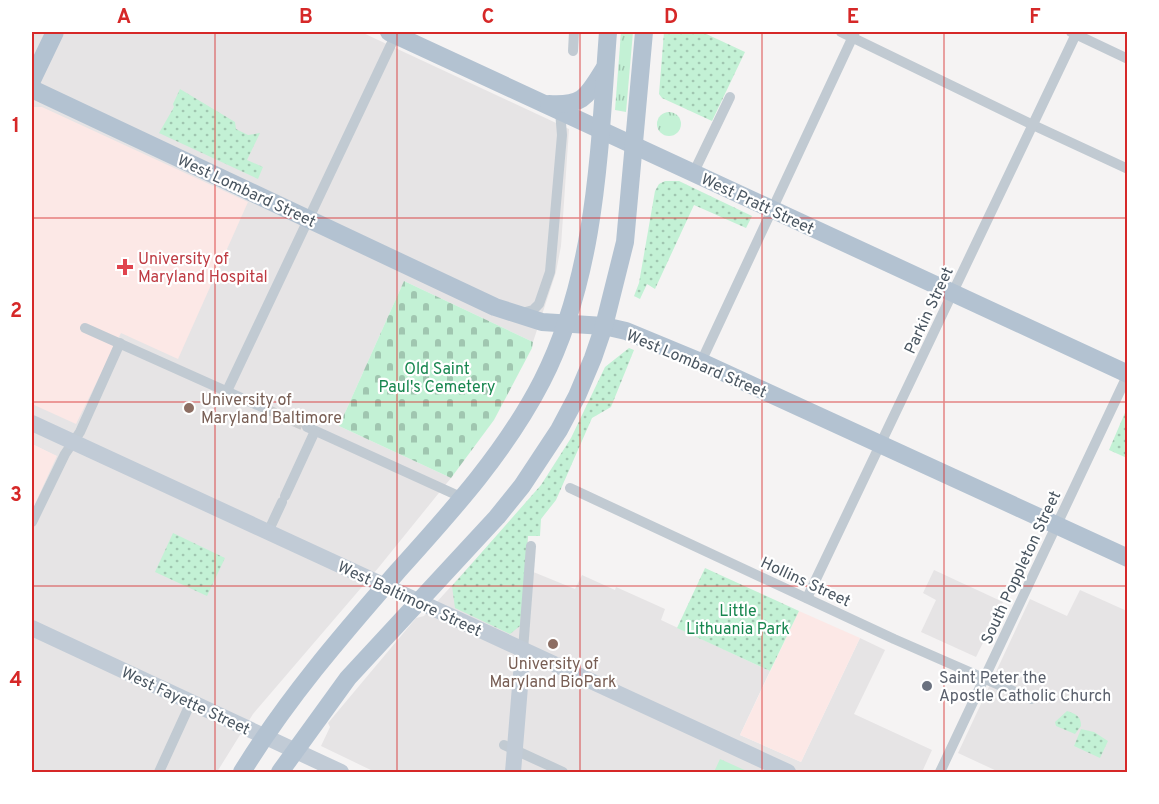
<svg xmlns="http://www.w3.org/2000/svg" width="1159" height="804" font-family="Overpass,sans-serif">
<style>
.education{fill:#e6e4e5}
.medical{fill:#fce8e6}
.grass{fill:url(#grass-tufts)}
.cemetery{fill:url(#cemetery-stones)}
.park{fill:url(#park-dots)}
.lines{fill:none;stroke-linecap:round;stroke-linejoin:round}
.street-tunnel{stroke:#caccce;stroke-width:10;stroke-dasharray:10 5;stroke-linecap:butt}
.street{stroke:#c1cad2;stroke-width:10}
.secondary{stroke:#c1cbd6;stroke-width:16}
.primary{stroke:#b3c2d1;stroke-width:18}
.grid{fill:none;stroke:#d62828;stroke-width:1.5;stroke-opacity:0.55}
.health-dot{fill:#e0444e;stroke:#fff;stroke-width:2}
.education-dot{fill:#8d6e63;stroke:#fff;stroke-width:2}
.worship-dot{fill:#6b7280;stroke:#fff;stroke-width:2}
.labels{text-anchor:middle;stroke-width:4.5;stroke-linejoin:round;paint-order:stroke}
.street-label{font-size:16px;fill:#4a5661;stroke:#fff}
.health-label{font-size:16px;fill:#be3a42;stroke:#fff;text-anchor:start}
.park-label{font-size:16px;fill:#17864f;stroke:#fff}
.education-label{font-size:16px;fill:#785e54;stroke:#fff;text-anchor:start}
.worship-label{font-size:16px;fill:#5b616d;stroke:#fff;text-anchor:start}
.neatline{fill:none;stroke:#d62828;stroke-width:2}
.grid-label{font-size:20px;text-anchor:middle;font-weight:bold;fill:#d62828}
</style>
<defs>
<pattern id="grass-tufts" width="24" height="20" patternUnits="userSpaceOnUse" patternTransform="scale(1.5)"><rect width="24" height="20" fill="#c3f1d5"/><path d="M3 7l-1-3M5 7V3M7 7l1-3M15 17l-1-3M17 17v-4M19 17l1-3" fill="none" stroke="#a0c6b0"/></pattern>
<pattern id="cemetery-stones" width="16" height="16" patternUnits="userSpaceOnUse" patternTransform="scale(1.5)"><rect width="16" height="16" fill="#c3f1d5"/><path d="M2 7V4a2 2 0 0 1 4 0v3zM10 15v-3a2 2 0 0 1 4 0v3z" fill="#a0c6b0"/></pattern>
<pattern id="park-dots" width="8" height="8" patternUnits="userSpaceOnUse" patternTransform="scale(1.5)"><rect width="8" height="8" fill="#c3f1d5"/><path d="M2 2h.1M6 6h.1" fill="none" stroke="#a0c6b0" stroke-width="1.8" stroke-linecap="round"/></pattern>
</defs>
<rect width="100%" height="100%" fill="#f5f3f3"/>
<g class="education">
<path d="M32,32H361L569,129L561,246L556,272L533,342L404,281L339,426L451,478L379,567L253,714L217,772H32V510L56,456L32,444Z"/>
<path d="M517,514L528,536L526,569L575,589L582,575L615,590L616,587L665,609L661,620L770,671L740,735L801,762L860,638L885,650L854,714L932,750L922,772H375L321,746L330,727L328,723L416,618L424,616Z"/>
<path d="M934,570L1003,602L976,657L921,632L936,600L923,593Z"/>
<path d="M1080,590L1127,611V772H999L958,753L1030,599L1067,616Z"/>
</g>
<g class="medical">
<path d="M32,107H42L248,202L178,359L121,333L76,424L32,404Z"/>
<path d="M32,444L57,456L32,510Z"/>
<path d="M799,611L860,638L801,762L740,735Z"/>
</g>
<g class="grass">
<path d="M621,32H633L626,112L615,110Z"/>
<circle cx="669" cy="124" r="12"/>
<path d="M720,759L749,772H714Z"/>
</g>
<path class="cemetery" d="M404,281L533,342L532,348L494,420L451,478L339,426Z"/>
<g class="park">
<path d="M664,32H702L745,52L712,121L662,98L659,94Z"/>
<path d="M180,89L235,122L236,129L248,135L260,133L247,160L263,167L258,179L159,133L174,107L173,104Z"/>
<path d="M665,181H679L752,216L746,228L694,205L655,289L647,284L640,299L634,296L639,283L655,191L659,184Z"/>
<path d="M629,348L634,350L611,407L592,418L556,500L541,519L540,536H528L520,626L510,634L455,608L452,586L541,485L571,438L605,367Z"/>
<path d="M1127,408L1128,458H1127L1109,450Z"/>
<path d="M173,533L225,558L207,596L155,572Z"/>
<path d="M705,568L799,611L770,671L677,628Z"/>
<path d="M1067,711C1076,714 1081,716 1081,726L1075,734L1056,726L1055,722Z"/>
<path d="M1081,729L1094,732L1108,741L1100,758L1074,746Z"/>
</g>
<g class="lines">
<path class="street-tunnel" d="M266,409L307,427"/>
<g class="street">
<path d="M841,32L1033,125L1128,169"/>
<path d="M1071,32L1128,59"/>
<path d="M573,51L574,32"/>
<path d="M693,174L730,97"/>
<path d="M522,313L533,310L539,304L550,272L562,135L560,111"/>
<path d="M85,328L266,409"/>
<path d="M701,362L855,32"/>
<path d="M227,391L397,32"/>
<path d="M307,427L463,498"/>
<path d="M570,488L894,639L1031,699"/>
<path d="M285,496L315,431"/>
<path d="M32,522L65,454L80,432L120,343"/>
<path d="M268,532L282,502"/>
<path d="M807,598L1076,34"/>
<path d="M523,650L531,546"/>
<path d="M504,745L563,772"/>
<path d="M159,772L191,702"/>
<path d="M940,772L1128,374"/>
</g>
<g class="secondary">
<path d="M32,423L788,772"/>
<path d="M32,628L341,772"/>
<path d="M513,772L523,650"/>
</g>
<g class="primary">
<path d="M389,32L1128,374"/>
<path d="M32,80L55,32"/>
<path d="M32,89L495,307L542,322L604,326L626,331L701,362L1128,558"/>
<path d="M549,104C584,106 587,96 604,69"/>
<path d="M242,772C286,700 341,636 397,572C451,512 505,453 542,381C597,273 599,150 608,32"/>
<path d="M280,772L348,678L497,517L522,486L559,430L577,396L593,358L604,326L625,242L644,32"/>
</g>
</g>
<path class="grid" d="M215,32V772M397,32V772M580,32V772M762,32V772M944,32V772M32,218H1128M32,402H1128M32,586H1128"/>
<path class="health-dot" d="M122 258h6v6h6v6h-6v6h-6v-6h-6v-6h6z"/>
<g class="education-dot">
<circle cx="189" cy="408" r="6"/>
<circle cx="553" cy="644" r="6"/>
</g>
<circle class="worship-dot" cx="927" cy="686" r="6"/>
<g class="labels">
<g class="street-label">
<text transform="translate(247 190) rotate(25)" y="6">West Lombard Street</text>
<text transform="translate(758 203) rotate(25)" y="6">West Pratt Street</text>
<text transform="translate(928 310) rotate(-65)" y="6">Parkin Street</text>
<text transform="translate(697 363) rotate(23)" y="6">West Lombard Street</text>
<text transform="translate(1020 567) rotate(-65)" y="6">South Poppleton Street</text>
<text transform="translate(806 581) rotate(25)" y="6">Hollins Street</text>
<text transform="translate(410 598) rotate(25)" y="6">West Baltimore Street</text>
<text transform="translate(186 700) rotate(25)" y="6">West Fayette Street</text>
</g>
<g class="health-label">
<text x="138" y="264">University of<tspan x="138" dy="18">Maryland Hospital</tspan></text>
</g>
<g class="park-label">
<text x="437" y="374">Old Saint<tspan x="437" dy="18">Paul's Cemetery</tspan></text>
<text x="738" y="616">Little<tspan x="738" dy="18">Lithuania Park</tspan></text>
</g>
<g class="education-label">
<text x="201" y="405">University of<tspan x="201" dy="18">Maryland Baltimore</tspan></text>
<text x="553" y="669" text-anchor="middle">University of<tspan x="553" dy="18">Maryland BioPark</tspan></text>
</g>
<g class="worship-label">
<text x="939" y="683">Saint Peter the<tspan x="939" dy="18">Apostle Catholic Church</tspan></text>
</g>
</g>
<rect width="1159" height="804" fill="none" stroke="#ffffff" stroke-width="66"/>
<rect x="33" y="33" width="1093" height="738" class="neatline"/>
<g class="grid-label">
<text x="124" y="23">A</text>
<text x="306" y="23">B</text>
<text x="488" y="23">C</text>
<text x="671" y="23">D</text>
<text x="853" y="23">E</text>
<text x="1035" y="23">F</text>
<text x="16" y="132">1</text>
<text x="16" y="317">2</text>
<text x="16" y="501">3</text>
<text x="16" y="686">4</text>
</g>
</svg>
